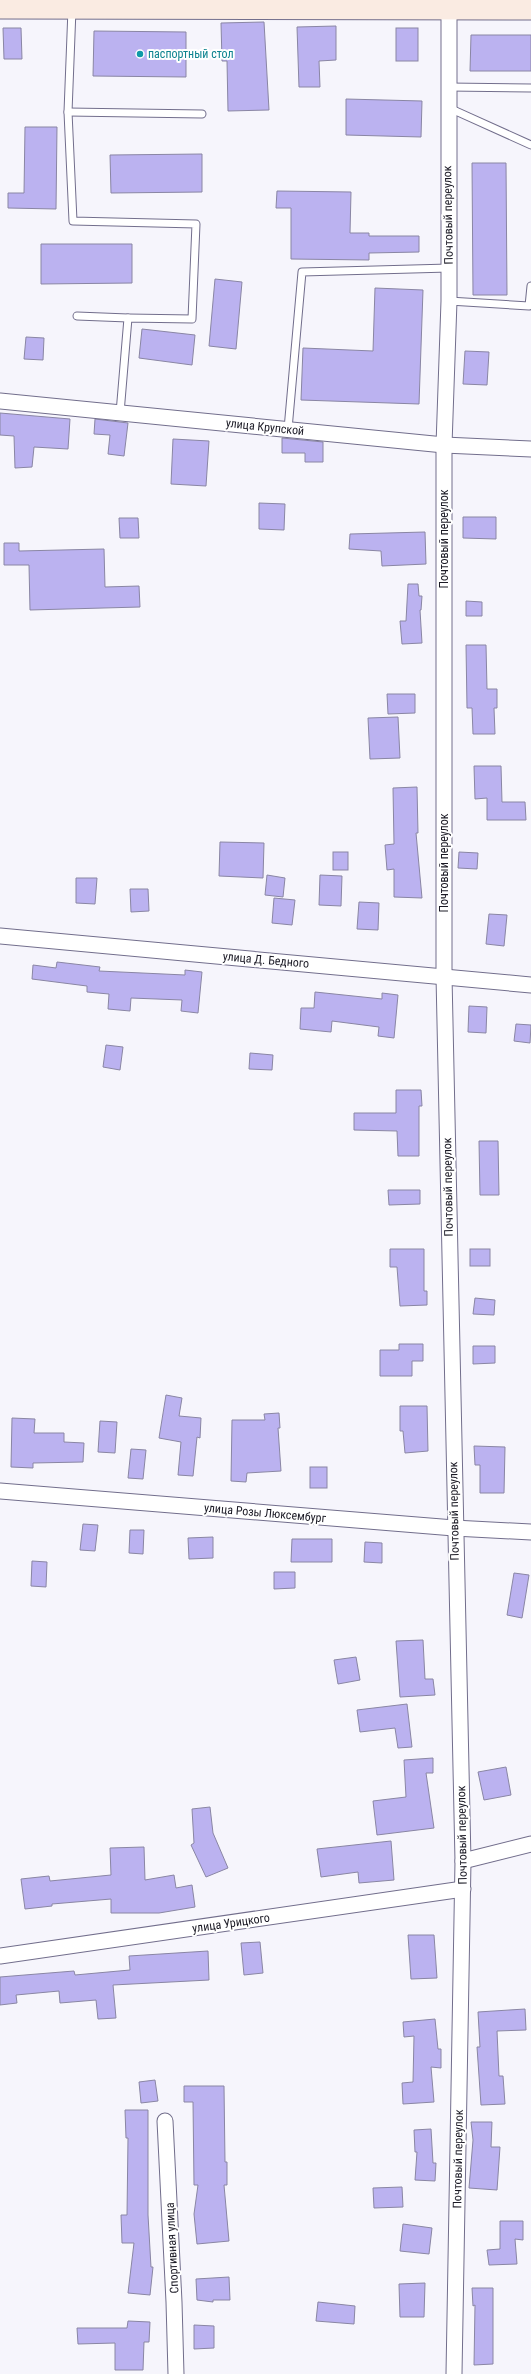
<svg xmlns="http://www.w3.org/2000/svg" width="531" height="2374" font-family="'Roboto Condensed',sans-serif">
<style>
.building{fill:#bbb2f0;stroke:#8a86a4}
.lines{fill:none;stroke-linecap:round;stroke-linejoin:round}
.lane-casing{stroke:#726e8c;stroke-width:9}
.street-casing{stroke:#726e8c;stroke-width:17}
.secondary-casing{stroke:#726e8c;stroke-width:23}
.lane{stroke:#fff;stroke-width:7}
.street{stroke:#fff;stroke-width:15}
.secondary{stroke:#faebe2;stroke-width:21}
.culture-dot{fill:#0f9aa8;stroke:#fff;stroke-width:1.5}
.labels{text-anchor:middle;stroke-width:4;stroke-linejoin:round;paint-order:stroke}
.culture-label{font-size:12px;fill:#0d838f;stroke:#fff;text-anchor:start}
.street-label{font-size:12px;fill:#1a1924;stroke:#fff}
</style>
<rect width="100%" height="100%" fill="#f6f5fc"/>
<g class="building">
<path d="M264,22L269,110L228,111L227,61H222L221,23Z"/>
<path d="M336,26V60L319,61L320,87H299L297,27Z"/>
<path d="M3,28H21L22,59H4Z"/>
<rect x="396" y="28" width="22" height="33"/>
<path d="M94,31L186,32V77L93,76Z"/>
<path d="M471,35H531V71H470Z"/>
<path d="M346,99L422,101L421,137L346,135Z"/>
<path d="M25,127H57L56,209L8,208V193H24Z"/>
<path d="M202,154V192L111,193L110,155Z"/>
<path d="M472,163H506L507,295H473Z"/>
<path d="M277,191L351,192L350,233H369V236H419V252L369,253V260L291,259V208H276Z"/>
<path d="M41,244H132V283L41,284Z"/>
<path d="M215,279L242,282L236,349L209,346Z"/>
<path d="M375,288L423,290L419,404L301,400L303,348L373,351Z"/>
<path d="M142,329L195,335L192,365L139,358Z"/>
<path d="M26,337L44,338L43,360L24,359Z"/>
<path d="M465,351L489,352L487,385L463,384Z"/>
<path d="M0,413L70,419L68,449L34,447L32,467L15,468L14,436L0,435Z"/>
<path d="M95,419L128,423L124,456L108,454L110,435L94,434Z"/>
<path d="M282,438L323,442V462H305V453H282Z"/>
<path d="M173,439L209,441L206,486L171,484Z"/>
<path d="M259,503L285,504L284,530L259,529Z"/>
<path d="M463,517H496V539L463,538Z"/>
<path d="M119,518H138L139,538H120Z"/>
<path d="M425,532L426,564L382,566L381,551L349,549L350,534Z"/>
<path d="M4,543H19V551L104,549L105,587L139,586L140,607L30,610L29,565H4Z"/>
<path d="M408,584H418L419,596H422L421,610H420L422,643L402,644L400,621H406Z"/>
<path d="M466,601L482,602V616H466Z"/>
<path d="M466,645H486L487,689H497V708H494L495,734H473L472,708H467Z"/>
<path d="M387,694H415V713L388,714Z"/>
<path d="M398,717L400,758L370,759L368,718Z"/>
<path d="M474,766H501L502,802H525L526,820H487V798L475,799Z"/>
<path d="M417,787L418,833H416L422,898L394,897V869L387,870L385,845L394,844L393,788Z"/>
<path d="M220,842L264,843L263,878L219,876Z"/>
<rect x="333" y="852" width="15" height="18"/>
<path d="M459,852L478,853L477,869L458,868Z"/>
<path d="M267,875L285,878L283,897L265,895Z"/>
<path d="M320,875L342,876L341,906L319,905Z"/>
<path d="M76,878H97L95,904L76,903Z"/>
<path d="M130,889H148L149,911L131,912Z"/>
<path d="M274,898L295,900L292,925L272,923Z"/>
<path d="M359,902L379,903L378,930L357,929Z"/>
<path d="M489,914L507,915L504,946L486,944Z"/>
<path d="M57,962L100,967L99,971L185,975V970L202,972L198,1013L181,1011L182,1000L131,998L130,1011L108,1009L109,994L87,992V986L32,979L33,965L56,968Z"/>
<path d="M315,992L382,999V993L398,995L394,1038L378,1036L379,1027L332,1021L331,1032L300,1029L301,1008H314Z"/>
<path d="M469,1006L487,1007L486,1033L468,1032Z"/>
<path d="M516,1024L531,1025L530,1043L514,1041Z"/>
<path d="M106,1045L123,1047L120,1070L103,1067Z"/>
<path d="M250,1053L273,1055L272,1070L249,1069Z"/>
<path d="M396,1090H421L422,1106H419V1156H398L397,1131L354,1130V1113H396Z"/>
<path d="M479,1141H498L499,1195H480Z"/>
<path d="M388,1190H420V1204L389,1205Z"/>
<path d="M390,1249H424V1291H427V1305L400,1306L397,1267H390Z"/>
<rect x="470" y="1249" width="20" height="17"/>
<path d="M475,1298L495,1300L494,1315L473,1314Z"/>
<path d="M399,1344H423V1361H412V1376H380V1350H399Z"/>
<path d="M473,1346H495V1363L473,1364Z"/>
<path d="M166,1395L182,1398L179,1416L201,1418L200,1438L197,1437L193,1476L178,1475L181,1442L159,1438Z"/>
<path d="M400,1406H427L428,1451L405,1453L403,1431H400Z"/>
<path d="M279,1413L280,1428H278L281,1471L247,1473L246,1482L231,1481L232,1420H265L264,1414Z"/>
<path d="M12,1418L35,1419L34,1433H64V1442L84,1443L83,1462L33,1463V1468L11,1467Z"/>
<path d="M100,1421L117,1422L115,1453L98,1452Z"/>
<path d="M474,1446L505,1447L504,1493H480V1465H475Z"/>
<path d="M131,1449L146,1450L143,1479L128,1478Z"/>
<rect x="310" y="1467" width="17" height="21"/>
<path d="M83,1524L98,1525L95,1551L80,1550Z"/>
<path d="M130,1530H144L143,1554L129,1553Z"/>
<path d="M213,1537V1558L189,1559L188,1538Z"/>
<path d="M292,1539H332V1562H291Z"/>
<path d="M365,1542L382,1543V1563L364,1562Z"/>
<path d="M32,1561L47,1562L46,1587L31,1586Z"/>
<path d="M274,1572H295V1588L274,1589Z"/>
<path d="M514,1573L529,1575L522,1618L507,1615Z"/>
<path d="M423,1640L425,1679H433L435,1695L400,1697L396,1641Z"/>
<path d="M356,1657L360,1680L338,1684L334,1660Z"/>
<path d="M407,1704L412,1747L398,1748L395,1728L360,1732L357,1710Z"/>
<path d="M433,1758V1773H426L434,1828L377,1835L373,1801L406,1797L404,1760Z"/>
<path d="M506,1767L511,1795L484,1800L478,1772Z"/>
<path d="M210,1807L213,1833L228,1868L206,1877L191,1845L194,1843L192,1809Z"/>
<path d="M391,1841L394,1880L359,1883L358,1872L321,1877L317,1849Z"/>
<path d="M144,1847L145,1880L174,1875L176,1888L192,1885L195,1907L159,1913H111V1899L52,1904V1906L25,1909L21,1879L49,1876L50,1881L111,1875L110,1848Z"/>
<path d="M408,1935H434L437,1978L411,1979Z"/>
<path d="M260,1942L263,1973L244,1975L241,1943Z"/>
<path d="M208,1951L209,1980L113,1985L116,2018L98,2019L96,2000L60,2003L59,1991L16,1995L17,2003L0,2005V1977L74,1971L75,1975L130,1970L129,1956Z"/>
<path d="M525,2009L526,2030L497,2031L499,2076H503L505,2104L481,2105L477,2047H480L478,2012Z"/>
<path d="M435,2019L438,2049H441V2068L431,2067L434,2102L403,2104L402,2083L413,2082L414,2036L404,2037L403,2022Z"/>
<path d="M155,2080L158,2101L141,2103L139,2082Z"/>
<path d="M184,2086H224L225,2162H227V2185H224L229,2241L197,2244L194,2214L198,2185H194L193,2102H184Z"/>
<path d="M125,2110H148V2215L151,2267H153L150,2295L128,2293L134,2243H122L121,2215H127L128,2138H126Z"/>
<path d="M471,2122H492L491,2147H500L497,2190L469,2188L473,2140Z"/>
<path d="M431,2129L433,2163H436L435,2181L415,2180L417,2152H415L414,2130Z"/>
<path d="M402,2187L403,2207L374,2208L373,2188Z"/>
<path d="M500,2221H523V2240L515,2239L517,2264L489,2265L487,2250L500,2249Z"/>
<path d="M403,2224L432,2228L429,2254L400,2251Z"/>
<path d="M229,2277L230,2300H213V2302L197,2300L196,2279Z"/>
<path d="M425,2283L424,2317H400L399,2284Z"/>
<path d="M472,2288H493V2364L474,2365L475,2305L473,2306Z"/>
<path d="M318,2302L355,2306L354,2324L316,2321Z"/>
<path d="M128,2321L150,2322L149,2342H144L143,2370H115V2343L78,2344L77,2328H127Z"/>
<path d="M194,2325L214,2326V2348L194,2349Z"/>
</g>
<g class="lines">
<defs>
<g id="lane">
<path d="M72,9L68,112L73,221L196,224L192,319L128,318L120,413"/>
<path d="M448,87L531,88"/>
<path d="M449,108L531,145"/>
<path d="M68,112L202,114"/>
<path d="M449,301L529,306L531,286"/>
<path d="M77,316L128,318"/>
<path d="M288,429L302,272L449,268"/>
</g>
<g id="street">
<path d="M449,0V301L444,445V976L463,1861L454,2374"/>
<path d="M0,401L444,445L531,449"/>
<path d="M0,936L531,985"/>
<path d="M0,1491L454,1528L531,1532"/>
<path d="M463,1861L531,1844"/>
<path d="M0,1956L463,1889"/>
<path d="M165,2121L174,2302L176,2374"/>
</g>
<path id="secondary" d="M0,8L531,9"/>
</defs>
<use href="#lane" class="lane-casing"/>
<use href="#street" class="street-casing"/>
<use href="#secondary" class="secondary-casing"/>
<use href="#lane" class="lane"/>
<use href="#street" class="street"/>
<use href="#secondary" class="secondary"/>
</g>
<circle class="culture-dot" cx="140" cy="54" r="4"/>
<g class="labels">
<g class="culture-label">
<text x="148" y="58">паспортный стол</text>
</g>
<g class="street-label">
<text transform="translate(448 215) rotate(-91)" y="4">Почтовый переулок</text>
<text transform="translate(265 427) rotate(6)" y="4">улица Крупской</text>
<text transform="translate(444 539) rotate(-90)" y="4">Почтовый переулок</text>
<text transform="translate(444 863) rotate(-90)" y="4">Почтовый переулок</text>
<text transform="translate(266 960) rotate(5)" y="4">улица Д. Бедного</text>
<text transform="translate(448 1187) rotate(-91)" y="4">Почтовый переулок</text>
<text transform="translate(454 1511) rotate(-91)" y="4">Почтовый переулок</text>
<text transform="translate(265 1513) rotate(5)" y="4">улица Розы Люксембург</text>
<text transform="translate(462 1835) rotate(-91)" y="4">Почтовый переулок</text>
<text transform="translate(231 1923) rotate(-8)" y="4">улица Урицкого</text>
<text transform="translate(458 2159) rotate(-89)" y="4">Почтовый переулок</text>
<text transform="translate(172 2248) rotate(-93)" y="4">Спортивная улица</text>
</g>
</g>
</svg>
